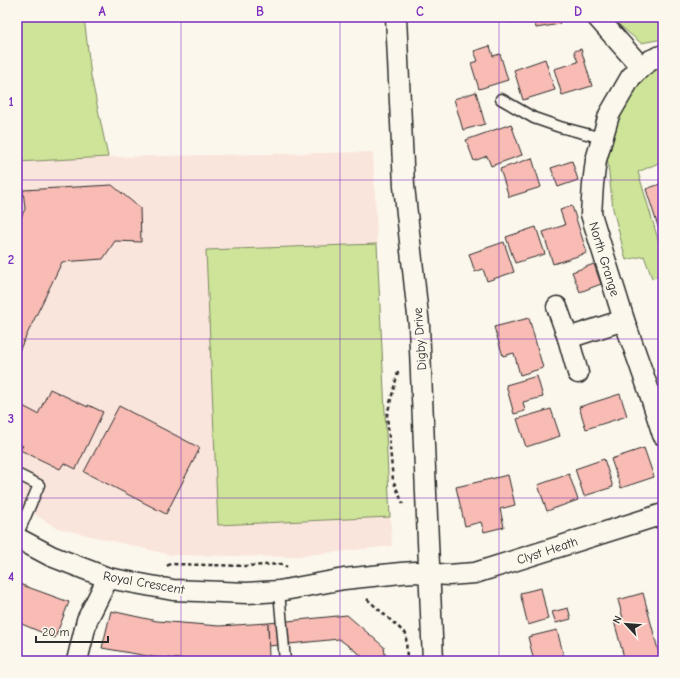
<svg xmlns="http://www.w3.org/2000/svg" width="680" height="678" font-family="'Comic Neue',sans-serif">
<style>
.built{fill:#fae5dc}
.green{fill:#cee499;stroke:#7c8862}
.building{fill:#f8bcb5;stroke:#2b2b2b}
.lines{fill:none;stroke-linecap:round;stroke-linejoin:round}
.service-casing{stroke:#2b2b2b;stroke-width:13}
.minor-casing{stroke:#2b2b2b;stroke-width:23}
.path{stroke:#2b2b2b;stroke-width:2.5;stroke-dasharray:4 3;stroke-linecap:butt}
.service{stroke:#fbf7ec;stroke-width:10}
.minor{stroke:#fbf7ec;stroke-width:20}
.grid{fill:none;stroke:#7b2cbf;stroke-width:1;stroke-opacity:0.55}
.labels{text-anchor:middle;stroke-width:4;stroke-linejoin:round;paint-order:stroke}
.street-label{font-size:13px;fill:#2b2b2b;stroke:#fbf7ec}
.neatline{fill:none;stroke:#7b2cbf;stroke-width:1.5}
.grid-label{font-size:13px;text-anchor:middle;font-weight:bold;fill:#7b2cbf}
</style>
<rect width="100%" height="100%" fill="#fbf7ec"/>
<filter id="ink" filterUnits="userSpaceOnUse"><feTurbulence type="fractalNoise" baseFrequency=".025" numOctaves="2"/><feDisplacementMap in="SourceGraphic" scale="8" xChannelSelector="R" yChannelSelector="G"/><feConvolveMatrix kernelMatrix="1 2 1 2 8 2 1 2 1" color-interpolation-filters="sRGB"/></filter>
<g filter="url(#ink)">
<path class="built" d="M373,152L392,546L289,557L171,555L57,528L17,504V162L108,157Z"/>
<g class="green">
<path d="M17,17H84L91,76L108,157L17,162Z"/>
<path d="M612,17H663V39L641,43L618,24Z"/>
<path d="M663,65V161L638,172L663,256V276L652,278L644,256L626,260L613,209L607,156L614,124L639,81L650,71Z"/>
<path d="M377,244L390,517L218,525L206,250Z"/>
</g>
<g class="building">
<path d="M487,17H519L518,23L487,19Z"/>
<path d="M534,17H559L560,24L536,28Z"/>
<path d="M490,46L493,56L500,54L508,80L479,89L471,63L478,61L474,51Z"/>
<path d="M581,49L592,86L562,95L554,69L578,62L574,51Z"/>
<path d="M545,59L555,90L523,100L514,70Z"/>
<path d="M476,92L485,124L463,130L454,99Z"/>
<path d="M511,124L522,155L491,166L487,156L474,161L466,140Z"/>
<path d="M532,158L541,187L509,197L500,169Z"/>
<path d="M572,161L578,180L558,187L551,168Z"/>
<path d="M663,183V242L646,189Z"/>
<path d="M112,185L140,208L141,242L115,241L103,259L62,262L17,355V226L25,209L23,190Z"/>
<path d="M572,206L587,253L553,264L543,232L565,225L560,210Z"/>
<path d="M536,227L545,254L515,263L506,237Z"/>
<path d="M504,242L514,272L487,281L483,269L475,272L469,254Z"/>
<path d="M594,264L601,284L580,292L572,272Z"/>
<path d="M529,318L543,368L520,375L514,353L503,356L494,327Z"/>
<path d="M537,376L543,397L523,402L525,411L514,414L506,385Z"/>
<path d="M50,389L88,407V405L103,412L76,469L64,463L60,469L20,450L23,446L17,443V403L38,414Z"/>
<path d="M620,394L627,416L586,429L579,407Z"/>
<path d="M119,406L200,448L166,514L84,472Z"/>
<path d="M551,409L560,436L526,447L517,419Z"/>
<path d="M644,448L654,477L621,488L611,459Z"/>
<path d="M604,459L613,487L584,496L575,469Z"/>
<path d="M569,474L578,500L547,511L538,485Z"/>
<path d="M508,475L515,505L500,509L504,527L484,532L481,522L465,526L456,487Z"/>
<path d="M17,582L22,585L69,602L55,638L17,622Z"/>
<path d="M541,588L548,619L528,625L520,593Z"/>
<path d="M643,593L661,661H625L614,621L623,618L618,600Z"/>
<path d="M568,608L571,619L556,623L552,612Z"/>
<path d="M111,611L157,621L219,626L268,623L269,659L207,661L153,657L102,648Z"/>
<path d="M347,615L384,647L386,661H362V656L339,639L269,646L268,623Z"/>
<path d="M557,630L565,661H534L528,637Z"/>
</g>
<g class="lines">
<defs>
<g id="service">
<path d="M501,99L534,118L560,127L602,138"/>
<path d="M17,474L39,485L17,536"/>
<path d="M279,591L285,661"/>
</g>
<g id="minor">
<path d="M396,17L404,186L419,325L433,661"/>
<path d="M597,17L641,67"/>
<path d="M663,55L651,60L641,67L631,77L609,115L596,160L593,184L591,214L624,320L649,391L663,435"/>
<path d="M557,307L568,338L578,373"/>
<path d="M568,338L624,320"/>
<path d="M17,538L51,556L108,578L173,590L247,593L279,591L344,579L401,573L415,572L448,575L475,573L663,514"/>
<path d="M77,661L87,620L108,578"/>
</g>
</defs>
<use href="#service" class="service-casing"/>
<use href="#minor" class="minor-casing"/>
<g class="path">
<path d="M398,372L387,415L393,480L403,504"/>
<path d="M167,566L170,564L247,566L282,564L287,567"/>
<path d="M367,599L406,634L407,661"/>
</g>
<use href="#service" class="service"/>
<use href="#minor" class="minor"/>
</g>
</g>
<path class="grid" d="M181,17V661M340,17V661M499,17V661M17,180H663M17,339H663M17,498H663"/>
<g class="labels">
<g class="street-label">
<text transform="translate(605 259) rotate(73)" y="5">North Grange</text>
<text transform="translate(419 339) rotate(-94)" y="5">Digby Drive</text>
<text transform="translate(547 550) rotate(-18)" y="5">Clyst Heath</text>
<text transform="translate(144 582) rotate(10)" y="5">Royal Crescent</text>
</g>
</g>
<rect width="680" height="678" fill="none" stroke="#fbf7ec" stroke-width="44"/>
<g transform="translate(626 624) rotate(296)" stroke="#fbf7ec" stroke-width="3" paint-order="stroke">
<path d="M0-3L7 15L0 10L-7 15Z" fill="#2b2b2b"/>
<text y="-6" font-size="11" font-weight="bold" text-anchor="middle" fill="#2b2b2b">N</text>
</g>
<path d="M36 636v6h72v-6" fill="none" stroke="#2b2b2b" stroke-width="2"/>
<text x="42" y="636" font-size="12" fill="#2b2b2b" stroke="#fbf7ec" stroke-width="3" paint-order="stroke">20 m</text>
<rect x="22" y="22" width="636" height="634" class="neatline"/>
<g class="grid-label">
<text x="102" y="16">A</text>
<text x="260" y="16">B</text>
<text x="420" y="16">C</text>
<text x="578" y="16">D</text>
<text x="11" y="106">1</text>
<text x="11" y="264">2</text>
<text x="11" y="423">3</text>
<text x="11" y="581">4</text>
</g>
</svg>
